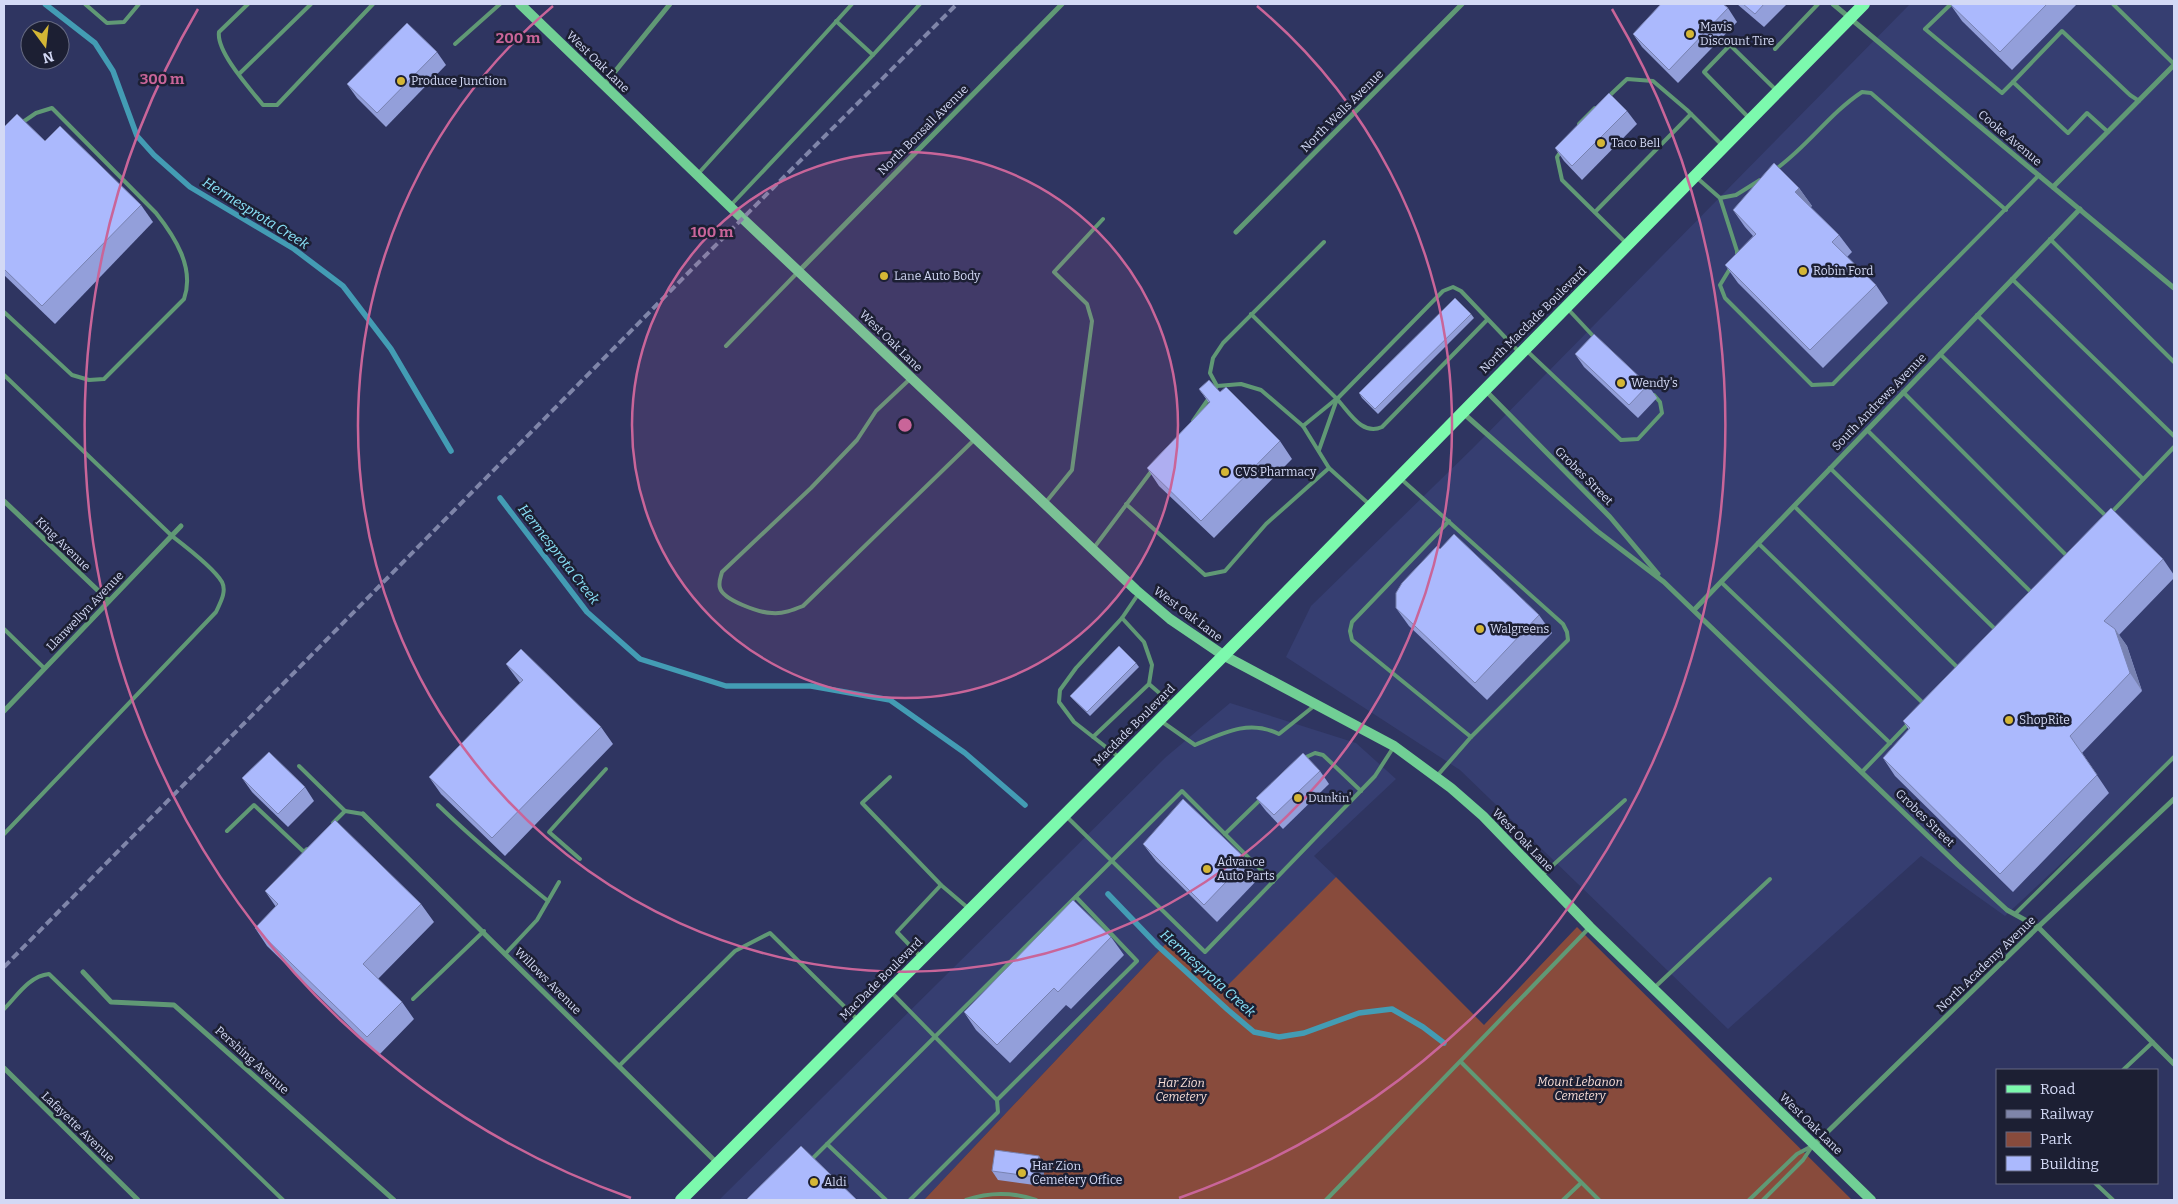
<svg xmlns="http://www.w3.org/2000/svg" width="2178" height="1204" font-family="Bitter,serif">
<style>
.built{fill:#363e71}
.green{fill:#884b3c}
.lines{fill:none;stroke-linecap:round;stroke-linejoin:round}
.stream{stroke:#439cb4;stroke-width:5.5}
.service{stroke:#609975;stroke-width:4}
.minor{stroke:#609975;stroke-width:5}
.secondary{stroke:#71cf95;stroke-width:10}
.primary{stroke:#7cf9ad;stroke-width:12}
.rail{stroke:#7f85a9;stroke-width:4;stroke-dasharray:8 4;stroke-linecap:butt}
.wall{fill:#939fda}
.shaded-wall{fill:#7882b1}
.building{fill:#abb9fd;stroke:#7882b1}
.ring{fill:none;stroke:#c96599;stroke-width:2.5}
.poi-dot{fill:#d4b635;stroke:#1c1f33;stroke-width:2}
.labels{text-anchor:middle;stroke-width:5;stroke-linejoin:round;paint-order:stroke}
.poi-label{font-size:12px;fill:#d3d9f5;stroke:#1c1f33;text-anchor:start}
.street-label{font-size:12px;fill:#d3d9f5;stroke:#1c1f33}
.park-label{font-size:12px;font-style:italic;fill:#f8ded7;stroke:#1c1f33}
.water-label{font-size:14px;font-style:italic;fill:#8be5fb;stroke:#1c1f33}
.centre{fill:#c96599;stroke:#1c1f33;stroke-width:2.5}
.ring-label{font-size:15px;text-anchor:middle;font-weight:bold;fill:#c96599;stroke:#1c1f33;stroke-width:5;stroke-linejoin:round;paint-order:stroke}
</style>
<rect width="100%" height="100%" fill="#2f3561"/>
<g class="built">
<path d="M1910,4H2174V758L2005,916L1921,856L1728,1029L1460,770L1286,657L1311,606L1473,448Z"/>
<path d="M1230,703L1356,743L1396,779L1314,856L1336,877L1226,988L1173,936L924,1200H719L1166,757Z"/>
</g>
<path class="green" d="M1336,877L1484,1025L1577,927L1852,1200H924L1173,936L1226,987Z"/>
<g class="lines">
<g class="stream">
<path d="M45,4L95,43L113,71L137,136L154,155L190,187L294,249L343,286L391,349L451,451"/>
<path d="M500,498L587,612L640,659L726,686H811L890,700L965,753L1025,805"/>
<path d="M1108,894L1158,946L1228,1010L1254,1032L1279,1037L1304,1033L1359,1013L1392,1009L1423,1027L1444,1043"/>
</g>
<g class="service">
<path d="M85,4L107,23L124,22L139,4"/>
<path d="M248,4L219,32C216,52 251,90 263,105H277L373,4"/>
<path d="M1951,4L1925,29L2002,93L2013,82L2068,133L2087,113L2108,132"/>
<path d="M2113,4L2174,64"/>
<path d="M455,44L500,4"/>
<path d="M1775,49L1818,4"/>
<path d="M873,55L920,4"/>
<path d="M239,74L311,4"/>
<path d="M2013,82L2062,31L2130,95L2139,101"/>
<path d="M1608,97L1627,79L1653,81L1687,110L1723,146"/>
<path d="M1749,118L1704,72L1730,45L1776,90"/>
<path d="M1579,124L1595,108"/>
<path d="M1561,151L1557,157L1562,180L1626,243"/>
<path d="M1776,169C1808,146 1830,113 1862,92L1871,93L2006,210"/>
<path d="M697,175L852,4"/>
<path d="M1696,177L1720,198L1737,251V256"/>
<path d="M1720,198L1736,195L1760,180"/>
<path d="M731,205L873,55L836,21"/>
<path d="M1595,212L1691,114"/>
<path d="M2050,239L2174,362"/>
<path d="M1731,267L1720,285L1725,298L1812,385L1833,384L2039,175"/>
<path d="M2012,279L2174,436"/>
<path d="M1567,308L1595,338"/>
<path d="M4,312L72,375L89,380L104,379L184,299C195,268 175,237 156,213L52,108L36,113L20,124"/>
<path d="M1251,314L1337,399"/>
<path d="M1977,315L2143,479"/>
<path d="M1487,320L1382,427C1362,436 1350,413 1337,399L1443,291L1453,287L1461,291L1519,352"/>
<path d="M726,346L798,272"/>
<path d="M1527,351L1621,440L1638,439L1662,413L1660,402L1654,395"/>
<path d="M1940,354L2107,517"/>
<path d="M4,375L172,536C185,546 214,568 222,582C227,592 220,603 216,612L4,834"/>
<path d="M911,378L876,411L857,440L811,488L722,572C721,577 718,582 720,588C723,600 760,613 772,613C783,614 793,610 803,606L974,440"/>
<path d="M1217,386L1210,373L1213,358L1223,343L1324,242"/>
<path d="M1214,391L1217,386L1241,384L1261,390L1303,426L1329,468L1370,505"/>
<path d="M1903,392L2068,557"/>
<path d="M1193,421L1209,398"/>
<path d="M1303,426L1335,400"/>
<path d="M1867,430L2033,594"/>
<path d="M1319,450L1337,399"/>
<path d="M1830,468L1997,631"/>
<path d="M1400,478L1563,624L1567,632L1568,640L1471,737L1437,776"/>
<path d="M1046,502L1072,470L1092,321L1087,304L1054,272L1103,219"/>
<path d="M1126,504L1205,575L1225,571L1266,524L1329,468"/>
<path d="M1794,506L1958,668"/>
<path d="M2110,514L2174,447"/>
<path d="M1449,521L1352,622L1350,631L1352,640L1471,737"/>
<path d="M1758,543L1924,704"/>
<path d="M1093,549L1153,469"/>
<path d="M1721,582L1890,743"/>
<path d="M4,629L44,668"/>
<path d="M1149,684L1172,704"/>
<path d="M1161,721L1195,745C1223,733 1249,719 1279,734L1314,706"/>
<path d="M1093,737L1149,684L1152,665L1144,642L1122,618"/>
<path d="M1120,758L1074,722L1059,702L1060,690L1076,668L1122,618L1139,593"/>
<path d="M1304,758L1315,753L1323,755L1361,791"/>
<path d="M299,766L345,811"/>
<path d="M1862,772L1909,723"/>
<path d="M890,777L862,803L941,885L968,908"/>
<path d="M438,805C473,839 510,870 548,901"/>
<path d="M1067,817L1205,952L1375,776L1393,748"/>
<path d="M333,823L345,811L363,814"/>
<path d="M227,831L254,805L304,852L307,849"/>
<path d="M1225,834L1261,799"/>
<path d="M580,859L549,832L606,769"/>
<path d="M1541,876L1625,800"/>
<path d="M2015,914L2174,757"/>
<path d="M506,953L537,920L559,882"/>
<path d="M920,956L897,932L941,885"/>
<path d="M1655,987L1770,879"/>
<path d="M891,992L997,1100L1137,961L1076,897"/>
<path d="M413,999L484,931"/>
<path d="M4,1009C17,996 29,976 49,974L283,1200"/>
<path d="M1461,1062L1599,1200"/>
<path d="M619,1066L735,951L770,933L857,1019"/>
<path d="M2123,1070L2153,1042"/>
<path d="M827,1144L886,1200"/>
<path d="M811,1160L1182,791L1273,882"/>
<path d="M2095,1183L2113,1200"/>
<path d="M910,1200L998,1112L997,1100"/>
<path d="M966,1200C989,1192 1013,1192 1036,1200"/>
<path d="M1326,1200L1590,927"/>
<path d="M1563,1200L1581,1183"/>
<path d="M1749,1200L1797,1154L1814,1145"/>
<path d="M1763,1200L1803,1160L1813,1145"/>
</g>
<g class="minor">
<path d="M1833,4L2174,288"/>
<path d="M604,85L670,4"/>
<path d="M2053,187L2174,65"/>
<path d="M1236,232L1462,4"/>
<path d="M799,271L1062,4"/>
<path d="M1486,391L1610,517L1658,574"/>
<path d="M1463,413L1597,531L1664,582L1958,865L2007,910L2038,927L2174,1064"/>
<path d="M4,501L109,601"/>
<path d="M1694,610L2080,209"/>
<path d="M4,711L181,526"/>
<path d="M363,814L717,1163"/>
<path d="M83,972L111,1002L174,1005L394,1200"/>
<path d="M4,1068L138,1200"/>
<path d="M1814,1145L2038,927L2174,799"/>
</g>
<path class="secondary" d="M520,4L743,219L1136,590L1170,619L1223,655L1394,746L1451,788L1483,816L1590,927L1871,1200"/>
<path class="primary" d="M681,1200L1257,622L1864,4"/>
<path class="rail" d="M4,967L693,268L957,4"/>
</g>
<g class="wall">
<path d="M1737,4H1787L1764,27Z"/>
<path d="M1950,4H2077L2012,70L1962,21Z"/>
<path d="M1728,8L1737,22L1678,83L1642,47L1633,34Z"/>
<path d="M437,52L446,65L386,127L357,98L347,84Z"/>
<path d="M1627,111L1637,124L1582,180L1564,161L1555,148Z"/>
<path d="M4,127L141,205L153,222L55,324L4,275Z"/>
<path d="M1799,188L1812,206L1810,207L1839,235L1852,252L1847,257L1876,285L1888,303L1823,368L1738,283L1725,265L1753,236L1745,227L1733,210Z"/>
<path d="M1471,314L1474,318L1378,414L1362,398L1359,393Z"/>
<path d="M1575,354L1648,385L1657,398L1638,418L1584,367Z"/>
<path d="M1199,389L1220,392L1280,441L1292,459L1214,538L1159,486L1147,468L1209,403Z"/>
<path d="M2163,559L2174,575V578L2119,635L2127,646L2142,691L2082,753L2109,793L2013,892L1895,776L1883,758L1909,730L1903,721Z"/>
<path d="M1396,608L1539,615L1552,633L1487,700L1409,626Z"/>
<path d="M1136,663L1139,667L1090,716L1070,696Z"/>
<path d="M506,664L601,727L613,744L505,856L441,794L429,777L520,683Z"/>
<path d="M1320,771L1329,784L1283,829L1266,811L1256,798Z"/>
<path d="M242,778L305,787L314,801L288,827L252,792Z"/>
<path d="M1143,844L1247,860L1259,878L1217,922L1156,861Z"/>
<path d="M265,891L421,904L434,922L378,979L402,1002L414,1019L379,1055L267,946L255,928L276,907Z"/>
<path d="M1111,937L1124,955L1071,1009L1066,1005L1010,1063L976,1030L964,1012Z"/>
<path d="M1045,1165L1042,1186L998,1180L992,1171Z"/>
</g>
<g class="shaded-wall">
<path d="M1799,188L1812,206L1808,210L1795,192Z"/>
<path d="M2115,629L2127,646L2142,691L2130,673Z"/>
<path d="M1039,1156L1045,1165L1042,1186L1036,1177Z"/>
</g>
<g class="building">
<path d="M1661,4H1723L1728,8L1669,70L1633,34Z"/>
<path d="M1743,4H1764L1755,14Z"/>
<path d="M1950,4H2047L2000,52Z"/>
<path d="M407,23L437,52L377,113L347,84Z"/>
<path d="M1609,93L1627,111L1572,166L1555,148Z"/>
<path d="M17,114L45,141L60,126L141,205L42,306L4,269V127Z"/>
<path d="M1774,163L1799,188L1795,192L1839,235L1832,242L1876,285L1810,350L1725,265L1756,234L1733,210Z"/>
<path d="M1455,298L1471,314L1375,409L1359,393Z"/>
<path d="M1594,334L1648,385L1629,405L1575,354Z"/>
<path d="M1209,380L1220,392L1226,387L1280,441L1201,521L1147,468L1210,402L1199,389Z"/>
<path d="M2111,508L2163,559L2104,621L2115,629L2130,673L2070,736L2097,775L2000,874L1883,758L1910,728L1903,721Z"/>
<path d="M1454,534L1539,615L1475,683L1396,608V593L1402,583L1437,546L1440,549Z"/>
<path d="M1119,646L1136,663L1087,712L1070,696Z"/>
<path d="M521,649L601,727L492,838L429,777L523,680L506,664Z"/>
<path d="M269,752L305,787L278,814L242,778Z"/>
<path d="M1303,753L1320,771L1274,815L1256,798Z"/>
<path d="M1183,799L1247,860L1204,905L1143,844Z"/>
<path d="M335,820L421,904L363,964L402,1002L367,1037L255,928L278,904L265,891Z"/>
<path d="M1073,900L1111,937L1058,992L1054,988L997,1045L964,1012Z"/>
<path d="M801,1146L857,1200H746Z"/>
<path d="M995,1150L1039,1156L1036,1177L992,1171Z"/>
</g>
<circle cx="905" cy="425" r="273" fill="#c96599" fill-opacity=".12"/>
<g class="ring">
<circle cx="905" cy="425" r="273"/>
<path d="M1257 6A547 547 0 1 1 553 6"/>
<path d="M631 1198A820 820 0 0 1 198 9M1612 9A820 820 0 0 1 1179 1198"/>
</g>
<g class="poi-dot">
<circle cx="1690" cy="34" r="5"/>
<circle cx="401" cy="81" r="5"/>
<circle cx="1601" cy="143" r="5"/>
<circle cx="1803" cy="271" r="5"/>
<circle cx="884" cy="276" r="5"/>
<circle cx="1621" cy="383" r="5"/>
<circle cx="1225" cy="472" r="5"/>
<circle cx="1480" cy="629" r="5"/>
<circle cx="2009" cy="720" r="5"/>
<circle cx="1298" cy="798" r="5"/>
<circle cx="1207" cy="869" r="5"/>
<circle cx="1022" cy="1173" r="5"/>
<circle cx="814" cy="1182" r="5"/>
</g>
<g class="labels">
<g class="poi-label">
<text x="1700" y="31">Mavis<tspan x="1700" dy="14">Discount Tire</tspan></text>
<text x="411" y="85">Produce Junction</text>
<text x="1611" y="147">Taco Bell</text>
<text x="1813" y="275">Robin Ford</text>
<text x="894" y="280">Lane Auto Body</text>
<text x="1631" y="387">Wendy's</text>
<text x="1235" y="476">CVS Pharmacy</text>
<text x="1490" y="633">Walgreens</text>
<text x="2019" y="724">ShopRite</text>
<text x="1308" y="802">Dunkin'</text>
<text x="1217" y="866">Advance<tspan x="1217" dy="14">Auto Parts</tspan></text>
<text x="1032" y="1170">Har Zion<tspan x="1032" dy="14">Cemetery Office</tspan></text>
<text x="824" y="1186">Aldi</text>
</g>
<g class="street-label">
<text transform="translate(598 62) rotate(44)" y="4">West Oak Lane</text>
<text transform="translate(1342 111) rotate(-45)" y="4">North Wells Avenue</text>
<text transform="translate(923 130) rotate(-45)" y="4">North Bonsall Avenue</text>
<text transform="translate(2010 138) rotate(40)" y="4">Cooke Avenue</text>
<text transform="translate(1533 320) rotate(-45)" y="4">North Macdade Boulevard</text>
<text transform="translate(891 341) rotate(44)" y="4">West Oak Lane</text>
<text transform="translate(1879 402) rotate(-46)" y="4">South Andrews Avenue</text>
<text transform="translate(1584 476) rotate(45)" y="4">Grobes Street</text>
<text transform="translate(63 544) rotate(44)" y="4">King Avenue</text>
<text transform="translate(85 611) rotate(-46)" y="4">Llanwellyn Avenue</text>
<text transform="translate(1188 614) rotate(37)" y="4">West Oak Lane</text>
<text transform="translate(1134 725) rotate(-45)" y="4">Macdade Boulevard</text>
<text transform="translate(1925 818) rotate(44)" y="4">Grobes Street</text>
<text transform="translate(1523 840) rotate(46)" y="4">West Oak Lane</text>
<text transform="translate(1986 964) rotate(-44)" y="4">North Academy Avenue</text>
<text transform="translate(881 979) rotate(-45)" y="4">MacDade Boulevard</text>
<text transform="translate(548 981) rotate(45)" y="4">Willows Avenue</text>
<text transform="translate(252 1060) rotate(42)" y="4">Pershing Avenue</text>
<text transform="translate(1811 1124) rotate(44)" y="4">West Oak Lane</text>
<text transform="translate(78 1127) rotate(44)" y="4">Lafayette Avenue</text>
</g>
<g class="park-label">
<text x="1580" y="1086">Mount Lebanon<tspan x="1580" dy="14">Cemetery</tspan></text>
<text x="1181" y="1087">Har Zion<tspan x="1181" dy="14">Cemetery</tspan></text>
</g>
<g class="water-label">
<text transform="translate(256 213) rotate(32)" y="5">Hermesprota Creek</text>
<text transform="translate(559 554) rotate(52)" y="5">Hermesprota Creek</text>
<text transform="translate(1208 973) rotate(42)" y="5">Hermesprota Creek</text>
</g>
</g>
<circle cx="905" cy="425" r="8" class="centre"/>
<g class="ring-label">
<text x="518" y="43">200 m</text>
<text x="162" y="84">300 m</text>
<text x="712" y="237">100 m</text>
</g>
<rect width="2178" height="1204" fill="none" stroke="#d3d9f5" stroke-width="10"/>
<rect x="1996" y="1069" width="162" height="115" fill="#1c1f33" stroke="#656981"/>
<rect x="2006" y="1085" width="25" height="8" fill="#7cf9ad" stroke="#656981"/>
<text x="2040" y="1094" font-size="15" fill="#d3d9f5">Road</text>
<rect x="2006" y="1110" width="25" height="8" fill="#7f85a9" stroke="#656981"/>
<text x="2040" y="1119" font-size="15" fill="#d3d9f5">Railway</text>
<rect x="2006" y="1132" width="25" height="15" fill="#884b3c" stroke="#656981"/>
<text x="2040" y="1144" font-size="15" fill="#d3d9f5">Park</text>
<rect x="2006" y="1156" width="25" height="15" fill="#abb9fd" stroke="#656981"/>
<text x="2040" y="1169" font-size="15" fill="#d3d9f5">Building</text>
<g transform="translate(45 45) rotate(165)"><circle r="24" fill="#1c1f33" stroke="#656981"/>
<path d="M0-4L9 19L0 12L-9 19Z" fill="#d4b635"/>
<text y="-8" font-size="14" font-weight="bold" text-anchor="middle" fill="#d3d9f5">N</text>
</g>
</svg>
